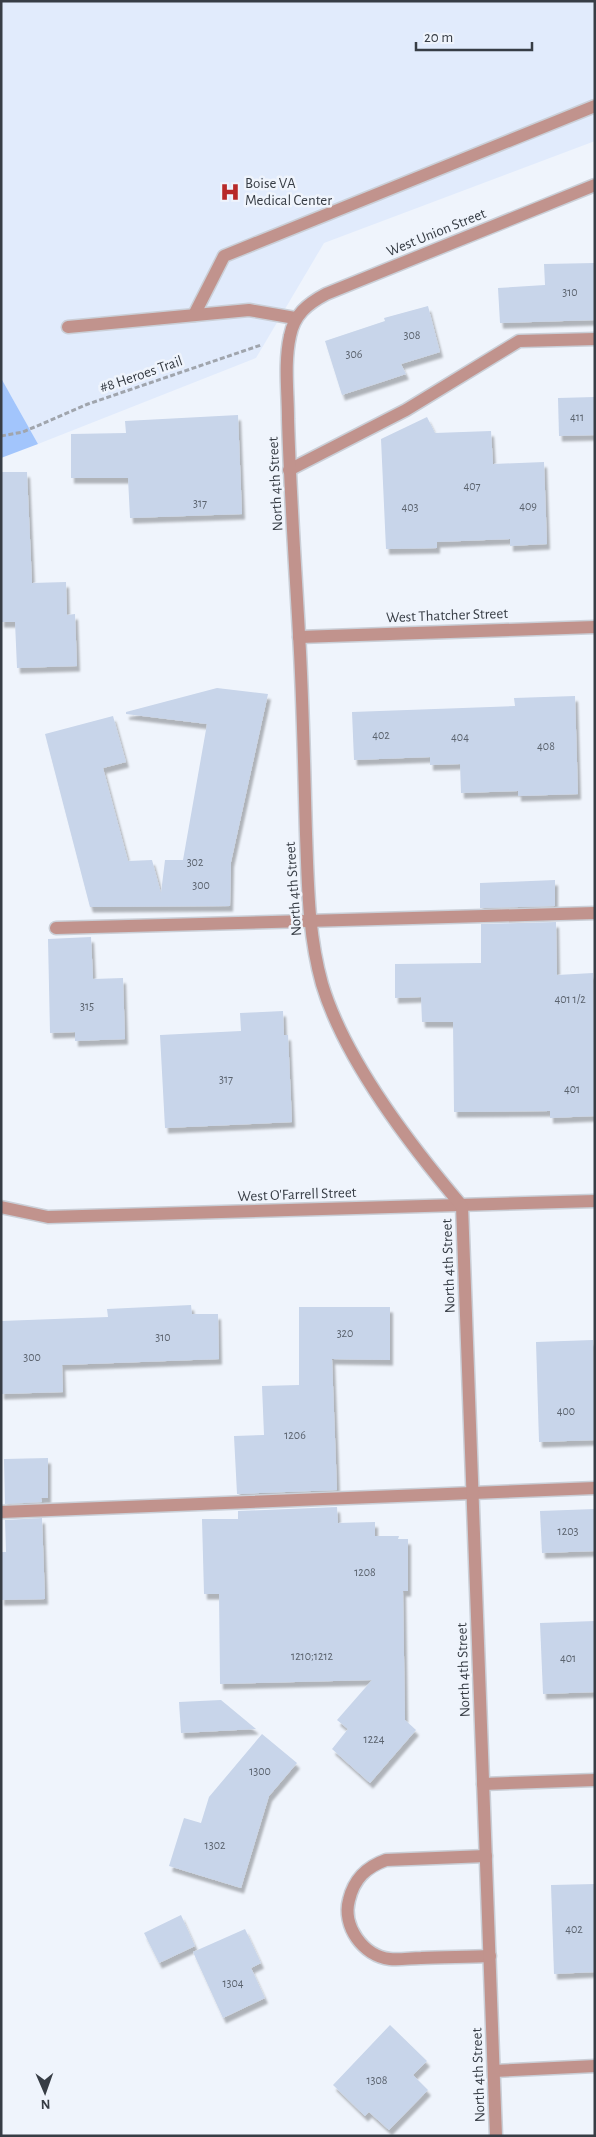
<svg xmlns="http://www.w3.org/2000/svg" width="596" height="2137" font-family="'Alegreya Sans',sans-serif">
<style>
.built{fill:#e1ebfc}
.green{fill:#a2c5fc}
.building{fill:#c8d5ea;filter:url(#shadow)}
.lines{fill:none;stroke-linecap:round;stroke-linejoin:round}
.minor-casing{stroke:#cacfd7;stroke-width:15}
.path{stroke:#a0a5ad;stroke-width:3;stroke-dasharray:5 2.5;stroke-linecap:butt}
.minor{stroke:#c1938d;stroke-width:12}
.labels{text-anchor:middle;stroke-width:5;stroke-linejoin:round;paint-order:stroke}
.number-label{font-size:12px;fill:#5b636e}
.poi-label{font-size:15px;fill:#373d45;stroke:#eff4fc;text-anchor:start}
.street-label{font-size:15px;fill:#373d45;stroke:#eff4fc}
</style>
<defs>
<filter id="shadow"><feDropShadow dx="3" dy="5.5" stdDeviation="1" flood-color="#0004"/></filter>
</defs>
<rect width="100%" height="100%" fill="#eff4fc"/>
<path class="built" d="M1,1H595V141L324,243L256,358L38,444L1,378Z"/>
<path class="green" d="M1,378L38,444L1,458Z"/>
<g class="building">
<path d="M595,263V320L500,323L498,288L545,285L544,264Z"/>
<path d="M428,306L440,352L401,364L406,374L342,395L325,341L385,321L384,318Z"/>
<path d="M595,397V435L559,436L558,398Z"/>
<path d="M238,415L242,514L130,518L128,478H71V434L126,433L125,421Z"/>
<path d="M427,417L435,433L491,431L493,464L544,462L547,544L510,546V539L437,542V548L386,549L381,439Z"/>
<path d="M1,472H27L32,583L66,582L67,615L75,614L77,666L17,668L15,622H1Z"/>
<path d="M217,688L268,694L231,862L230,906L90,907L45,734L113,716L126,762L103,768L128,861L152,860L161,893L165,860H183L207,724L126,714V712Z"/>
<path d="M575,696L578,794L518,796V791L461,793L460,764L430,765V757L354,760L352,712L515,706L514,698Z"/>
<path d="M555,880V906L480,908V883Z"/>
<path d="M556,922L557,975L593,973L595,1116L550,1118V1111L454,1112L453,1022H422L421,997L395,998V964L481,963V924Z"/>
<path d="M91,937L93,979L123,978L125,1039L75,1041V1032L50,1033L48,939Z"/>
<path d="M283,1011L284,1035H288L292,1122L165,1128L160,1035L241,1031L240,1013Z"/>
<path d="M191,1305L192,1314H218L219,1359L62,1365L63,1392L1,1394V1321L108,1317L107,1309Z"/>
<path d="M299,1307H390V1360L332,1359L337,1490L237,1494L234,1436L264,1435L262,1386L299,1385Z"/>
<path d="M593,1340L595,1440L539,1442L536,1342Z"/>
<path d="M48,1458V1498H41L42,1502L5,1504L4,1459Z"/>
<path d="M337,1507L338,1523L375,1522V1536H399L398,1539H408V1591H403L405,1720L416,1730L370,1783L332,1749L348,1729L337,1720L372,1680L220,1684L219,1594H204L202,1519H238V1511Z"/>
<path d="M595,1509V1551L542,1553L540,1511Z"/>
<path d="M42,1518L45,1599L1,1600V1552H6L5,1520Z"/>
<path d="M595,1621V1692L543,1694L540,1623Z"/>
<path d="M221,1700L256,1729L181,1733L179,1702Z"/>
<path d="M262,1734L297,1763L269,1796L241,1888L169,1866L184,1818L201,1823L209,1797Z"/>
<path d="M595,1884V1972L554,1974L551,1885Z"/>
<path d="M181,1915L195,1946L159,1963L144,1933Z"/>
<path d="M245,1929L261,1963L251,1968L265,1998L223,2018L193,1952Z"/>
<path d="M390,2025L427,2061L413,2075L428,2090L389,2130L369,2112L365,2116L333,2085Z"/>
</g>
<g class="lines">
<defs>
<g id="minor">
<path d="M194,315L224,256L595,106"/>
<path d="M68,327L249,310L295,318"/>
<path d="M289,470L406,410L519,341L595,339"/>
<path d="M299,637L595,627"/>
<path d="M56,928L595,913"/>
<path d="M1,1207L48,1217L595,1201"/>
<path d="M1,1512L595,1488"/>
<path d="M483,1784L595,1780"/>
<path d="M486,1856L386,1860C366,1867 354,1879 349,1900C342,1926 363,1956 390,1959C400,1960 411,1958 421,1958C444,1957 467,1957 490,1956"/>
<path d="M494,2071L595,2066"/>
<path d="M496,2136L462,1206C410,1145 345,1061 322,984C308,934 308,885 306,834C304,767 303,700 299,634C295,562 290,491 288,419C288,392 284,363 290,336C294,315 307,304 326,294L595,185"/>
</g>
</defs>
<use href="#minor" class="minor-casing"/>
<path class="path" d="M1,436L23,432L88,404L261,345"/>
<use href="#minor" class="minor"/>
</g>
<defs>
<symbol id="hospital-bare" viewBox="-9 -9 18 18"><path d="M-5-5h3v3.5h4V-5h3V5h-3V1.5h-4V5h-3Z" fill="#b82928" stroke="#eff4fc" stroke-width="2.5" paint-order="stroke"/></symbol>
</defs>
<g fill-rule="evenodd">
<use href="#hospital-bare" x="216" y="178" width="28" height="28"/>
</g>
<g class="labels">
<g class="number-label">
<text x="570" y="296">310</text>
<text x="412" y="339">308</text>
<text x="354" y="358">306</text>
<text x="577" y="421">411</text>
<text x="472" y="490">407</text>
<text x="200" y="507">317</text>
<text x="528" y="510">409</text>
<text x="410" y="511">403</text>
<text x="381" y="739">402</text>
<text x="460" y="741">404</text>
<text x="546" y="750">408</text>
<text x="195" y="866">302</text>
<text x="201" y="889">300</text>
<text x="570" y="1003">401 1/2</text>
<text x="87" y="1010">315</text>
<text x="226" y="1083">317</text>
<text x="572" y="1093">401</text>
<text x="345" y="1337">320</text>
<text x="163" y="1341">310</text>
<text x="32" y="1361">300</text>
<text x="566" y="1415">400</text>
<text x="295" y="1439">1206</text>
<text x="568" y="1535">1203</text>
<text x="365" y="1576">1208</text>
<text x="312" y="1660">1210;1212</text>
<text x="568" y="1662">401</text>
<text x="374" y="1743">1224</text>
<text x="260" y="1775">1300</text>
<text x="215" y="1849">1302</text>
<text x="574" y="1933">402</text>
<text x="233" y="1987">1304</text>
<text x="377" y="2084">1308</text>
</g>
<g class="poi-label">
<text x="245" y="188">Boise VA<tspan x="245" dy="17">Medical Center</tspan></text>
</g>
<g class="street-label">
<text transform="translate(436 232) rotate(-22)" y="5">West Union Street</text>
<text transform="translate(141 374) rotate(-19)" y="5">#8 Heroes Trail</text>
<text transform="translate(275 484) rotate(-93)" y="5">North 4th Street</text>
<text transform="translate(447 615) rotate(-2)" y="5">West Thatcher Street</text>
<text transform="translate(293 889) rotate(-94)" y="5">North 4th Street</text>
<text transform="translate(297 1194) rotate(-2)" y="5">West O'Farrell Street</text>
<text transform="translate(448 1266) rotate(-92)" y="5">North 4th Street</text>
<text transform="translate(463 1670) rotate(-92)" y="5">North 4th Street</text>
<text transform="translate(478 2075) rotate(-92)" y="5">North 4th Street</text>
</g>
</g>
<rect width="596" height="2137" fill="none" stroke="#373d45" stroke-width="5"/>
<g transform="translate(45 2092) rotate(178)" stroke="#eff4fc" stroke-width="4" paint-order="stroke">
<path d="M0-4L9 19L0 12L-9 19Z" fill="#373d45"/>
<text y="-8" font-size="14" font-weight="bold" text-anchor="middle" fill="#373d45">N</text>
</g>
<path d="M416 42v8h116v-8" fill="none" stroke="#373d45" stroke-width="2.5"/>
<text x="424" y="42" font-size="15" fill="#373d45" stroke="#eff4fc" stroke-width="4" paint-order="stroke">20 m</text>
</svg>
